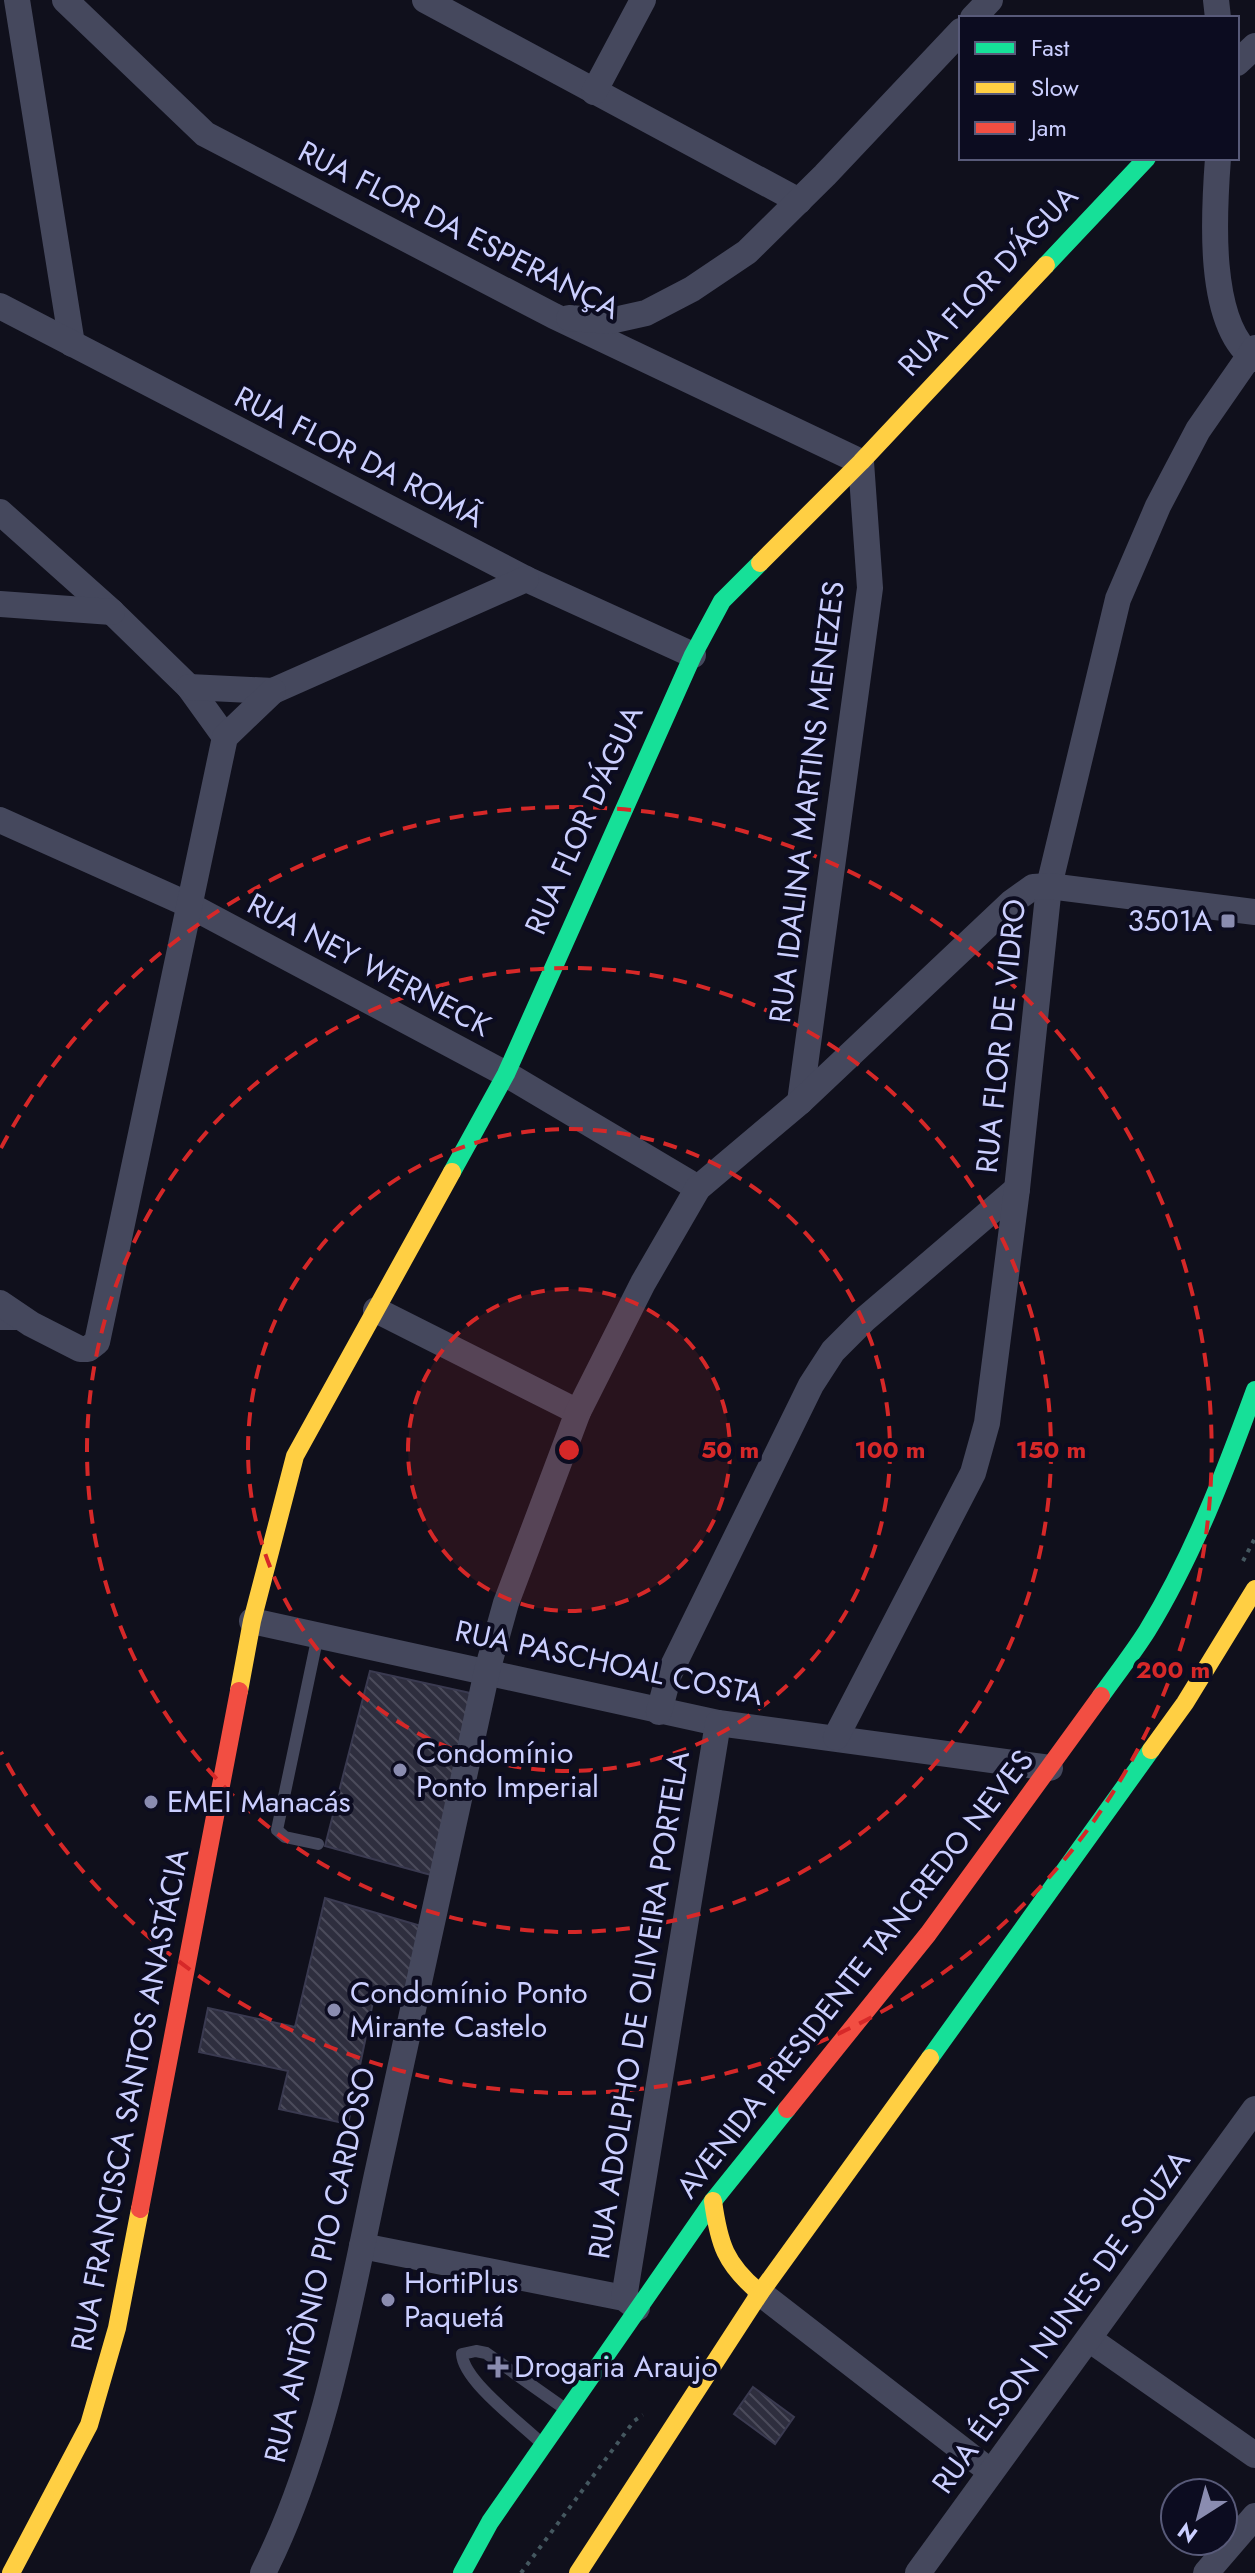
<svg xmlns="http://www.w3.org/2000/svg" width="1255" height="2573" font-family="Jost,sans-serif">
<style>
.building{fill:url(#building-back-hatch);stroke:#3a3a50;stroke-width:2}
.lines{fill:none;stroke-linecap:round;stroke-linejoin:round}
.path{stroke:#44575f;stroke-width:4;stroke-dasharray:4 6;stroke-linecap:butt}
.lane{stroke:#45485d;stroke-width:12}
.street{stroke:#45485d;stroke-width:26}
.fast{stroke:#16e098;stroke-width:18}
.slow{stroke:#ffcf43;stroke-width:18}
.jam{stroke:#f24e42;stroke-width:18}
.ring{fill:none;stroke:#d62828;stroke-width:4;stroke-dasharray:14 10}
.poi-dot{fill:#8a8cb0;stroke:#0c0c20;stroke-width:3}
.labels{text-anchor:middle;stroke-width:8;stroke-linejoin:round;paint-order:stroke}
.street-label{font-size:30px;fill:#cbcfff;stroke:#0c0c20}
.poi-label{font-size:30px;fill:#cbcfff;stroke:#0c0c20;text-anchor:start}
.centre{fill:#d62828;stroke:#0c0c20;stroke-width:4}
.ring-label{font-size:24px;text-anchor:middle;font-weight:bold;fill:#d62828;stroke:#0c0c20;stroke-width:8;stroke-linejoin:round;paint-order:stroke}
</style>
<defs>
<pattern id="building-back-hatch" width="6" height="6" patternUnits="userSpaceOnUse" patternTransform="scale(2)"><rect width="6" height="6" fill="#2e2e3e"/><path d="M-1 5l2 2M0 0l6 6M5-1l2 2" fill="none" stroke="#4b4b5b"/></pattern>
</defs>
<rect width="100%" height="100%" fill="#10101c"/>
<g class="building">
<path d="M370,1671L475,1694L431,1875L325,1846Z"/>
<path d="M325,1898L421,1926L402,2003L374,1997L348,2124L279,2109L288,2071L199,2052L208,2008L295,2027Z"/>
<path d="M753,2387L794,2417L775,2444L734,2414Z"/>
</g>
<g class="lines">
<g class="path">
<path d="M1243,1561L1255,1538"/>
<path d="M521,2573L634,2421L643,2415"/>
</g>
<g class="lane">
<path d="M0,1324H24"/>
<path d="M318,1635L277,1830L285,1837L318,1844"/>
<path d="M538,2440C518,2421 463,2380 462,2354L476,2351L486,2353L561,2406"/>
</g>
<g class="street">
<path d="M17,0L72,344"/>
<path d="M65,0L205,134L554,316L861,462L870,588L800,1102"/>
<path d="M425,0L799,201"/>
<path d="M1216,0L1218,18"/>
<path d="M973,18L990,0"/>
<path d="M1237,63L1255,46"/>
<path d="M594,92L643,0"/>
<path d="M1218,158C1214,211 1206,326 1255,359"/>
<path d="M0,306L526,579L693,655"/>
<path d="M569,318L610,321L646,313L692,289L747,252L825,175L961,31"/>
<path d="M0,512L112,612L189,687L225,737"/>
<path d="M0,604L112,612"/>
<path d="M189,687L273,691L526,579"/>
<path d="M0,820L187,904L506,1074L698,1188"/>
<path d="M0,1303L31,1324L80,1349H88L97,1342L225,737L273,691"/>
<path d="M376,1310L578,1412"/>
<path d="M252,1621L718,1723L1050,1768"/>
<path d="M659,1712L669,1674L811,1385L833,1351L865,1319L1017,1189"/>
<path d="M836,1737L973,1473L987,1423L1017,1189L1049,886L1118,599L1158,506L1198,430L1255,348"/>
<path d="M362,2246L624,2298L637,2308"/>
<path d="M760,2293L991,2472"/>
<path d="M624,2298L718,1723"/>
<path d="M1089,2339L1255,2455"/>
<path d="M263,2573C324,2452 348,2311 376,2179C413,2010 450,1840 487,1671L506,1603L578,1412L643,1283L698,1188L800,1102L1012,902L1033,887L1049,886L1255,912"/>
<path d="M918,2573L1255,2109"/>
<path d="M1206,2573L1255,2516"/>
</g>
<g class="fast">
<path d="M1046,265L1147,158"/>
<path d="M452,1172L506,1074L693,655L722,601L760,563"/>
<path d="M1101,1696C1116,1675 1133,1653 1147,1631C1193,1556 1225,1472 1255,1390"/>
<path d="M930,2058L1151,1750"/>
<path d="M462,2573L490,2522L713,2201L787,2109"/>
</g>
<g class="slow">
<path d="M760,563L861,462L1046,265"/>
<path d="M239,1691L252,1621L295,1456L452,1172"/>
<path d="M1151,1750L1185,1703L1255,1589"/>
<path d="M713,2201C719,2244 725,2264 760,2293"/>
<path d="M11,2573L89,2425L117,2328L140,2209"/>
<path d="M578,2573L760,2293L930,2058"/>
</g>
<g class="jam">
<path d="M787,2109L928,1934L1101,1696"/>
<path d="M140,2209L239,1691"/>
</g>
</g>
<circle cx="569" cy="1450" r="161" fill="#d62828" fill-opacity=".12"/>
<g class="ring">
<circle cx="569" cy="1450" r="161"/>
<circle cx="569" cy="1450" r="321"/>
<circle cx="569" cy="1450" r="482"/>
<path d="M1 1148A643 643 0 1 1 1 1752"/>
</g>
<g class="poi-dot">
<rect x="1220" y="913" width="16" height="16" rx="4"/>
<circle cx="400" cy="1770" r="8"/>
<circle cx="151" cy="1802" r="8"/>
<circle cx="334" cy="2010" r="8"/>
<circle cx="388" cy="2300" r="8"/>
<path d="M494 2355h8v8h8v8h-8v8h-8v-8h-8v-8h8z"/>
</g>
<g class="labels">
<g class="street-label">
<text transform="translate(459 230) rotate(27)" y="10">RUA FLOR DA ESPERANÇA</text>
<text transform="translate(988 281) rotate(-47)" y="10">RUA FLOR D'ÁGUA</text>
<text transform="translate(359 457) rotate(27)" y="10">RUA FLOR DA ROMÃ</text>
<text transform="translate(807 802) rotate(-83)" y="10">RUA IDALINA MARTINS MENEZES</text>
<text transform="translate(584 820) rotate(-66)" y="10">RUA FLOR D'ÁGUA</text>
<text transform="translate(369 965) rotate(28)" y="10">RUA NEY WERNECK</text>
<text transform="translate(1001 1036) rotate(-84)" y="10">RUA FLOR DE VIDRO</text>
<text transform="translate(609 1663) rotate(12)" y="10">RUA PASCHOAL COSTA</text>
<text transform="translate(855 1974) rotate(-52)" y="10">AVENIDA PRESIDENTE TANCREDO NEVES</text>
<text transform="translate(639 2005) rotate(-81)" y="10">RUA ADOLPHO DE OLIVEIRA PORTELA</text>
<text transform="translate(130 2100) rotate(-79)" y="10">RUA FRANCISCA SANTOS ANASTÁCIA</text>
<text transform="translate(320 2265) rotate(-77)" y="10">RUA ANTÔNIO PIO CARDOSO</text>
<text transform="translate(1061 2322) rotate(-54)" y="10">RUA ÉLSON NUNES DE SOUZA</text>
</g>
<g class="poi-label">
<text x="1212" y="931" text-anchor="end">3501A</text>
<text x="416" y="1763">Condomínio<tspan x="416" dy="34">Ponto Imperial</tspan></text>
<text x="167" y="1812">EMEI Manacás</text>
<text x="350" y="2003">Condomínio Ponto<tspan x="350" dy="34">Mirante Castelo</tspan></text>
<text x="404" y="2293">HortiPlus<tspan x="404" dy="34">Paquetá</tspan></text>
<text x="514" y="2377">Drogaria Araujo</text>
</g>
</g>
<circle cx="569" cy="1450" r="12" class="centre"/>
<g class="ring-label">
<text x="730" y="1458">50 m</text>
<text x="890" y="1458">100 m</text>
<text x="1051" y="1458">150 m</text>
<text x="1173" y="1678">200 m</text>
</g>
<rect x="959" y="16" width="280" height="144" fill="#0c0c20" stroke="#585a79" stroke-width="2"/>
<rect x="975" y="42" width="40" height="12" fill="#16e098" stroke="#585a79" stroke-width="2"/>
<text x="1031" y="56" font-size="24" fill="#cbcfff">Fast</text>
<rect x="975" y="82" width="40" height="12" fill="#ffcf43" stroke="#585a79" stroke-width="2"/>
<text x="1031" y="96" font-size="24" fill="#cbcfff">Slow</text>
<rect x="975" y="122" width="40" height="12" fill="#f24e42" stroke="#585a79" stroke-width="2"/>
<text x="1031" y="136" font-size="24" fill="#cbcfff">Jam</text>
<g transform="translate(1199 2517) rotate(216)"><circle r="38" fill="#0c0c20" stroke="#585a79" stroke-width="2"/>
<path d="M0-6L14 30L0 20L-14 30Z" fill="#8a8cb0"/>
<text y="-12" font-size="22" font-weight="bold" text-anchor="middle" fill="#cbcfff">N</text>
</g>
</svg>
